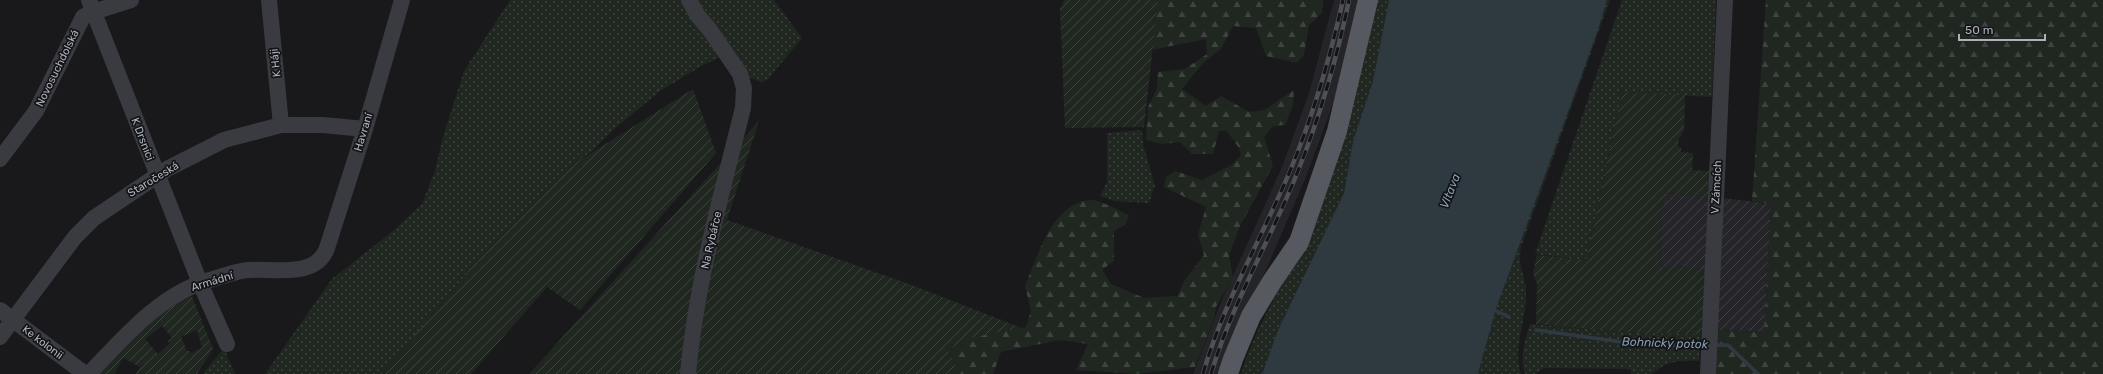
<svg xmlns="http://www.w3.org/2000/svg" width="2103" height="374" font-family="Rubik,sans-serif">
<style>
.built{fill:#252529}
.industrial{fill:url(#industrial-furrows)}
.grass{fill:url(#grass-dots)}
.forest{fill:url(#forest-firs)}
.garden{fill:url(#garden-furrows);fill-rule:evenodd}
.water{fill:#2f3940}
.lines{fill:none;stroke-linecap:round;stroke-linejoin:round}
.stream{stroke:#2f3940;stroke-width:3.5}
.minor{stroke:#3a3b41;stroke-width:16}
.major{stroke:#56595f;stroke-width:20}
.rail-casing{stroke:#4d5055;stroke-width:4.5}
.rail{stroke:#141417;stroke-width:3;stroke-dasharray:9;stroke-linecap:butt}
.labels{text-anchor:middle;stroke-width:3.5;stroke-linejoin:round;paint-order:stroke}
.street-label{font-size:11px;fill:#acb1bb;stroke:#141417}
.water-label{font-size:12px;font-style:italic;fill:#849fb5;stroke:#141417}
</style>
<defs>
<pattern id="industrial-furrows" width="10" height="10" patternUnits="userSpaceOnUse"><rect width="10" height="10" fill="#252529"/><path d="M-1 1l2-2M0 10L10 0M9 11l2-2" fill="none" stroke="#424246"/></pattern>
<pattern id="grass-dots" width="8" height="8" patternUnits="userSpaceOnUse"><rect width="8" height="8" fill="#1f2720"/><path d="M2 2h.1M6 6h.1" fill="none" stroke="#3d443e" stroke-width="1.8" stroke-linecap="round"/></pattern>
<pattern id="forest-firs" width="22" height="20" patternUnits="userSpaceOnUse"><rect width="22" height="20" fill="#1f2720"/><path d="M5 1l3.5 6h-7zM16 11l3.5 6h-7z" fill="#3d443e"/></pattern>
<pattern id="garden-furrows" width="10" height="10" patternUnits="userSpaceOnUse"><rect width="10" height="10" fill="#1f2720"/><path d="M-1 1l2-2M0 10L10 0M9 11l2-2" fill="none" stroke="#3d443e"/></pattern>
</defs>
<rect width="100%" height="100%" fill="#19191c"/>
<path class="built" d="M1334,0H1360L1334,101L1306,177L1221,374H1193L1222,300L1282,167L1309,93Z"/>
<path class="industrial" d="M1663,193L1708,196L1771,204L1764,332L1701,329L1704,269L1660,266Z"/>
<g class="grass">
<path d="M510,0H689L725,55L703,65L660,91L612,131L591,152L564,170L478,260L382,374H265L332,279L393,231L422,204L435,171L443,137L464,71Z"/>
<path d="M694,0H774L802,38L768,79L761,82L740,74Z"/>
<path d="M1377,0H1389L1373,81L1353,141L1344,193L1278,330L1262,374H1241C1258,318 1292,272 1315,219C1346,149 1359,74 1377,0Z"/>
<path d="M1607,0H1610L1521,247C1517,269 1526,274 1526,292C1527,319 1512,348 1521,374H1478L1496,309L1598,30Z"/>
<path d="M1622,0H1716L1712,97L1622,92L1586,260L1535,254Z"/>
<path d="M1142,130L1143,144L1155,186L1149,203L1114,201L1100,196L1107,182V133Z"/>
<path d="M1530,324L1634,333L1701,334L1699,361C1682,360 1665,361 1652,374H1631V370L1626,369L1544,368L1536,374H1525C1519,357 1525,341 1530,324Z"/>
<path d="M224,348L235,374H203Z"/>
</g>
<g class="forest">
<path d="M1156,0H1323L1322,13L1309,25L1304,55L1297,63L1266,56L1256,28L1233,26L1221,49L1204,62L1182,89L1206,106L1221,96L1249,112L1264,110L1294,90L1293,105L1285,125L1273,126L1264,137L1273,166L1240,226L1229,255L1233,277L1216,307L1214,319L1195,367L1136,374L1076,370L1088,344L1060,340L1001,352L993,374H953L956,367L948,350L968,338L1026,327L1031,311L1025,286C1037,257 1053,201 1091,200C1100,200 1120,211 1129,215L1125,225L1114,231V261L1102,270L1111,284L1144,298L1177,296L1184,281L1204,255L1198,235L1206,207L1164,187L1166,177L1175,171L1202,180L1233,164L1241,155L1239,148L1227,131H1219L1213,154H1192L1180,142L1162,144L1146,140L1148,107L1157,88L1158,72L1185,69L1207,54L1206,39L1151,50Z"/>
<path d="M1766,0H2103V374H1713L1714,330L1764,332L1771,204L1752,201Z"/>
</g>
<g class="garden">
<path d="M1064,0H1158L1144,127L1065,128L1060,9Z"/>
<path d="M693,89L716,153L580,310L547,287L471,374H382L478,260L564,170Z"/>
<path d="M1622,92L1685,95L1684,132H1682L1681,137H1679L1678,147H1681V152L1693,153L1692,170L1709,171L1708,196L1663,193L1660,266L1704,269L1701,334L1634,333L1536,324L1537,284L1533,273L1537,255L1586,260Z"/>
<path d="M759,121L727,220L909,284L1022,328L968,338L948,350L956,367L953,374H529Z"/>
<path d="M192,296L213,349L197,374H136L140,367L123,358L115,373L116,374H100C127,345 155,311 192,296ZM162,326L172,338L168,341L170,343L158,354L145,339ZM197,330L202,348L191,353L190,351H187L181,337Z"/>
</g>
<path class="water" d="M1389,0H1607L1598,30L1496,309L1478,374H1262L1278,330L1344,193L1353,141L1373,81Z"/>
<g class="lines">
<g class="stream">
<path d="M1492,309L1509,317"/>
<path d="M1536,330L1636,344L1704,345"/>
<path d="M1713,345H1728L1758,374"/>
</g>
<g class="minor">
<path d="M89,0L200,283L227,344"/>
<path d="M269,0L281,125"/>
<path d="M0,159L36,111L83,17L93,12L131,0"/>
<path d="M0,310L85,374"/>
<path d="M0,337L75,237L94,218L167,169L224,140L281,125H323L365,129"/>
<path d="M89,374C124,337 162,292 213,279C224,276 236,271 248,270C273,268 316,279 327,248L365,129L402,0"/>
<path d="M688,374C696,284 721,196 743,108L744,88L740,74L710,30L698,16L689,0"/>
<path d="M1708,374L1725,0"/>
</g>
<path class="major" d="M1228,374L1233,359L1251,316L1273,280L1299,242L1337,131L1368,0"/>
<defs>
<g id="rail">
<path d="M1203,374C1223,303 1262,238 1290,171C1313,116 1330,58 1343,0"/>
<path d="M1211,374C1232,303 1271,239 1298,171C1320,116 1337,58 1349,0"/>
</g>
</defs>
<use href="#rail" class="rail-casing"/>
<use href="#rail" class="rail"/>
</g>
<g class="labels">
<g class="street-label">
<text transform="translate(275 63) rotate(-96)" y="4">K Háji</text>
<text transform="translate(57 68) rotate(-64)" y="4">Novosuchdolská</text>
<text transform="translate(363 132) rotate(-73)" y="4">Havraní</text>
<text transform="translate(143 139) rotate(69)" y="4">K Drsnici</text>
<text transform="translate(153 179) rotate(-31)" y="4">Staročeská</text>
<text transform="translate(1716 187) rotate(-87)" y="4">V Zámcích</text>
<text transform="translate(711 240) rotate(-77)" y="4">Na Rybářce</text>
<text transform="translate(212 281) rotate(-17)" y="4">Armádní</text>
<text transform="translate(43 342) rotate(37)" y="4">Ke kolonii</text>
</g>
<g class="water-label">
<text transform="translate(1450 191) rotate(-69)" y="4">Vltava</text>
<text transform="translate(1665 343) rotate(2)" y="4">Bohnický potok</text>
</g>
</g>
<path d="M1959 34v6h86v-6" fill="none" stroke="#acb1bb" stroke-width="2"/>
<text x="1965" y="34" font-size="12" fill="#acb1bb" stroke="#141417" stroke-width="3" paint-order="stroke">50 m</text>
</svg>
